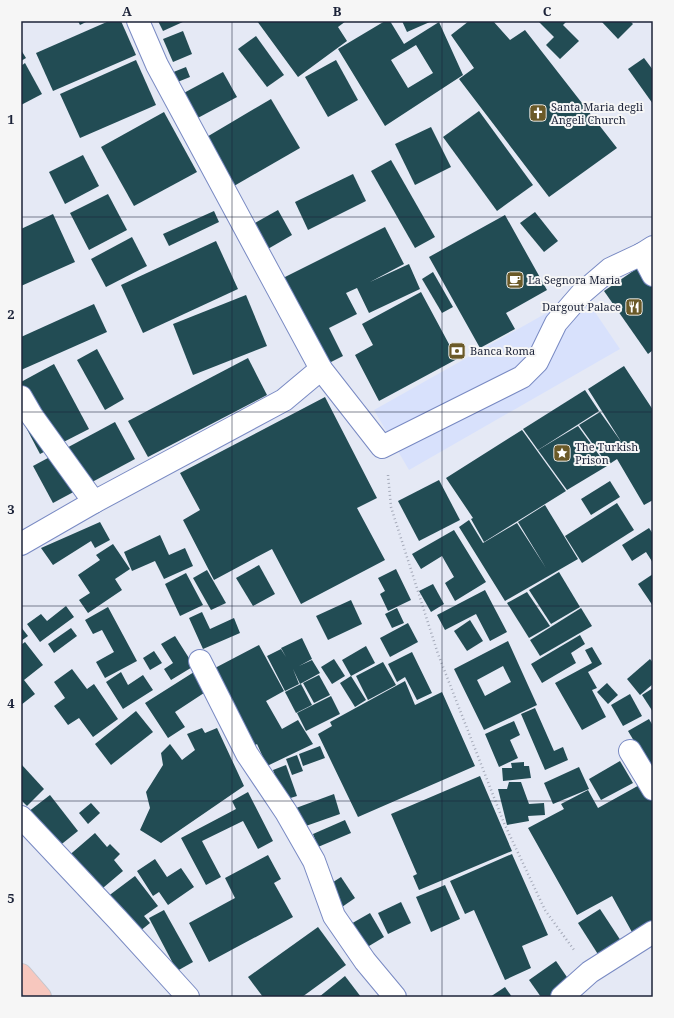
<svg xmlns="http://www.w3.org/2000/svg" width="674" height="1018" font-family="'Noto Serif',serif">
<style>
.built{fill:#d8e1fc}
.building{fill:#224c54;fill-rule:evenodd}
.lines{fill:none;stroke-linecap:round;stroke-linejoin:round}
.minor-casing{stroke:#798ac3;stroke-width:24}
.highway-casing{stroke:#c4c6cc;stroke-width:24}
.path{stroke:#a6abba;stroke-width:2.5;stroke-dasharray:1 3;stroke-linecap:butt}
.minor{stroke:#fff;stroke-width:22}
.highway{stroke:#f7c7be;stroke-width:22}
.grid{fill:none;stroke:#1c2339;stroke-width:1;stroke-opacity:0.55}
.labels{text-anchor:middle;stroke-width:4;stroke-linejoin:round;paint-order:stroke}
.poi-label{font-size:11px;fill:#1c2339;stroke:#f6f6f6;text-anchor:start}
.neatline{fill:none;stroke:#1c2339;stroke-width:1.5}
.grid-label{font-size:13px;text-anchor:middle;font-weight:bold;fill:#1c2339}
</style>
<rect width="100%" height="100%" fill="#e5e9f5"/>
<path class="built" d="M582,293L620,349L409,470L374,410Z"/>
<g class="building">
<path d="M78,21H88L80,25Z"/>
<path d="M109,21H121L136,55L53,91L36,53Z"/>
<path d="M158,21H185L163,31Z"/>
<path d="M257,21H346L338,27L347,41L298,77Z"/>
<path d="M385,21H390L404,44L439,22L463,75L385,126L338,49ZM416,45L433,73L408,88L391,60Z"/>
<path d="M402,21H432L407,32Z"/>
<path d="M469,21H493L510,40L525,30L617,148L549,197L459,79L474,68L451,35Z"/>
<path d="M538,21H567L563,25L579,41L560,59L546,45L554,37Z"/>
<path d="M601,21H630L633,24L618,39Z"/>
<path d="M183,31L192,54L173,62L163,39Z"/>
<path d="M256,36L284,75L267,87L238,49Z"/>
<path d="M21,50L26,58L21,61Z"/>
<path d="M644,58L653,70V104L628,69Z"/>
<path d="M136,60L156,105L80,138L60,94Z"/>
<path d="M336,60L358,100L328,117L305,77Z"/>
<path d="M25,63L42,94L21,105V66Z"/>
<path d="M186,67L190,77L175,83L171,73Z"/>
<path d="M223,72L237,97L194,120L180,95Z"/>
<path d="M271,99L300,148L234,186L205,138Z"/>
<path d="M479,111L533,185L497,211L443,137Z"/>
<path d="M164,112L197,172L134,206L101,147Z"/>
<path d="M431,127L451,167L415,185L395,144Z"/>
<path d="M83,155L99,186L65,204L49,172Z"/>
<path d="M391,160L435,237L415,248L371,171Z"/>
<path d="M353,174L366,201L308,230L295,202Z"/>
<path d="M108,194L127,230L89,250L70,213Z"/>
<path d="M278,210L292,235L254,257L239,232Z"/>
<path d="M214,211L219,222L169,246L163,234Z"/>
<path d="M535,212L558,241L544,252L520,223Z"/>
<path d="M53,214L75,262L21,286V229Z"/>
<path d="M505,215L547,290L506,313L515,329L480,348L429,257Z"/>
<path d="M385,227L404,264L370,282L409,264L420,289L369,313L357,288L346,293L357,314L329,328L343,356L315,370L271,284Z"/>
<path d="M132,237L147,266L106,287L91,259Z"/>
<path d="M216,241L238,289L143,333L121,285Z"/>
<path d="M642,265L653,281V350L648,354L604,291Z"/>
<path d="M433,272L453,307L442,313L422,279Z"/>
<path d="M421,292L457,359L379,401L355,355L373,345L362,324Z"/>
<path d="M246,295L267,346L193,375L173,324Z"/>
<path d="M94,304L107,332L21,370V337Z"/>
<path d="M97,349L124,399L105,410L77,360Z"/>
<path d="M248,358L267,395L148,457L128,421Z"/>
<path d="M54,364L89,429L40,454L21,418V382Z"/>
<path d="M624,366L653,410V500L644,505L617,459L608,465L579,425L600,412L622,443L588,389Z"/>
<path d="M585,390L599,411L538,450L523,429Z"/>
<path d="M325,397L377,498L357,508L385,560L301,604L272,549L214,580L183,520L200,510L180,473Z"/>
<path d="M115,422L135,459L53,503L33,466Z"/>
<path d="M578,426L607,466L567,490L538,450Z"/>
<path d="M522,430L566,491L484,542L471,519L473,518L446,478Z"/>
<path d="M439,480L460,520L419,541L398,501Z"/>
<path d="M610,481L620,497L591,515L581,499Z"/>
<path d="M617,503L634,530L582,563L565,536Z"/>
<path d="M545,505L578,559L505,601L459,527L469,520L483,543L517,523L546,568L518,522Z"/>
<path d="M100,522L110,540L95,548L91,541L53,565L41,548Z"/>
<path d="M649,528L653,534V563L646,552L632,561L622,545Z"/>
<path d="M454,530L486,582L455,601L445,583L454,577L442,556L421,569L412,554Z"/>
<path d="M160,535L169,555L185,548L193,566L164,579L155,561L132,571L124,552Z"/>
<path d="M113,544L130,569L115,579L122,590L88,613L79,600L90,593L78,575L100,560L96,555Z"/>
<path d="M259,565L275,594L253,606L236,578Z"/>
<path d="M396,569L411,600L388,611L380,594L385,591L378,578Z"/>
<path d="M207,570L226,603L211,610L193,578Z"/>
<path d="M559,572L580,607L551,624L529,590Z"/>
<path d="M186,573L203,605L180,616L165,584Z"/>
<path d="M653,574V606L638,584Z"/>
<path d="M433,584L444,604L431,612L419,591Z"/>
<path d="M485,590L507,632L490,641L476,614L445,630L437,615Z"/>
<path d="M527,592L550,626L529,638L507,603Z"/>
<path d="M351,600L362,624L328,640L316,616Z"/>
<path d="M66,606L74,617L40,642L27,624L41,614L47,621Z"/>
<path d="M108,607L137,661L105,678L96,662L114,652L102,630L93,634L85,620Z"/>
<path d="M397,608L404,623L392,628L385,614Z"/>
<path d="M581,608L592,626L540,656L530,640Z"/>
<path d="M202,612L210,629L234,618L240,633L203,649L189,618Z"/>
<path d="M470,620L483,641L467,651L454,631Z"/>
<path d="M408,623L418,642L390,657L380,638Z"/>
<path d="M21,627L28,636L21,641Z"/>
<path d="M71,628L77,636L54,653L48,644Z"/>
<path d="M580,635L585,644L571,653L576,663L542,683L531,664Z"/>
<path d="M175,636L194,666L171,680L164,669L173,663L161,644Z"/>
<path d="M302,638L312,659L299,666L312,660L320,673L300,684L293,669L299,684L285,691L267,656L281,649L286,657L281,648Z"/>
<path d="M508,641L537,705L484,730L454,669ZM503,666L511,682L485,696L477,680Z"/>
<path d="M25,642L43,665L24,680L35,694L21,705V645Z"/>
<path d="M259,645L284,691L266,701L282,729L298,720L313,744L267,766L257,744L254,746L215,668Z"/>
<path d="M366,646L375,663L351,676L342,660Z"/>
<path d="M592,647L602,664L588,672L597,688L592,690L606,717L582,730L555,683L592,663L585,650Z"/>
<path d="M154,651L162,663L150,670L143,658Z"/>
<path d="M412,652L432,693L417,700L405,677L397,682L388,664Z"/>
<path d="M334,659L345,676L332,684L321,667Z"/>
<path d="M650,659L653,663V684L640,695L627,679Z"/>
<path d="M383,662L396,685L368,700L356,676Z"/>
<path d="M72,669L87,689L94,684L118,719L93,737L79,718L68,725L54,706L65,698L54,682Z"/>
<path d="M121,672L128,685L143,675L153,690L123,709L106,682Z"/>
<path d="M194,672L207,691L175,712L185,727L168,738L145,703Z"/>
<path d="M319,675L330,695L314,703L303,683Z"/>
<path d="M351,676L366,700L355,707L340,683Z"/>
<path d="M405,681L415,705L442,692L475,766L358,817L318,734L332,726L330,722Z"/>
<path d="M607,683L618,695L608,704L597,692Z"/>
<path d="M301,684L312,705L296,713L285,692Z"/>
<path d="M653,688V712L642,695Z"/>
<path d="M630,694L642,716L623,726L611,705Z"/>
<path d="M331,696L340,714L306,731L297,713Z"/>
<path d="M535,708L554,751L563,747L568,760L545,770L521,714Z"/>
<path d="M136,711L153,732L111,765L95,744Z"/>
<path d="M649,719L653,726V763L649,766L628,731Z"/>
<path d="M514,721L520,735L510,740L518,758L499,767L485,734Z"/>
<path d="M202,728L205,733L217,728L244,786L161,843L140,830L150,808L146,792L163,765L161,753L170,744L182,760L195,750L187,734Z"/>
<path d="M320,746L325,758L303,766L299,754Z"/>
<path d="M297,755L303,771L292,775L286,759Z"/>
<path d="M620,761L633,783L601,800L589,779Z"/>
<path d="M524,762V766H529L531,778L503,781L502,768H512L511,763Z"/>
<path d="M22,765L44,789L27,806L21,800V766Z"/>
<path d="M286,765L297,796L284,800L273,770Z"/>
<path d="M579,767L589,789L553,804L544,783Z"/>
<path d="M480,776L512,851L419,890L413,876L417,874L391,814Z"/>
<path d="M509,782H521L529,804L544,803L545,815L528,816L529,821L507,825L498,789H507Z"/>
<path d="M643,783L653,800V923L633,934L612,896L577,915L528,828L564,809L561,804L588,790L598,808Z"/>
<path d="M248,792L273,841L258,849L243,821L202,841L221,877L206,885L181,838L236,809L232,801Z"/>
<path d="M334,794L340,814L303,827L296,808Z"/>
<path d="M50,795L78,831L53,851L24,815Z"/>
<path d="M91,803L100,813L88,824L79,813Z"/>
<path d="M345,820L351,833L318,847L313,834Z"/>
<path d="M95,833L107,847L110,844L120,854L114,860L123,871L97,893L66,858Z"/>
<path d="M512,854L548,935L522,946L531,968L505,980L474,910L465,914L450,881Z"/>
<path d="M268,855L281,879L274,883L293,917L209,962L189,923L235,898L225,878Z"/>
<path d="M155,859L167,877L181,868L194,887L168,905L159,892L153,896L137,871Z"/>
<path d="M135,876L158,906L144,916L150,923L135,935L107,897Z"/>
<path d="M341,877L355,898L342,907L327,886Z"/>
<path d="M445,885L460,919L431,932L416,897Z"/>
<path d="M401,902L411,923L388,934L378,913Z"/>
<path d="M600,909L623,944L601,959L578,923Z"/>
<path d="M164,910L193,962L177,971L149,918Z"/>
<path d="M370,913L384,937L364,949L349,925Z"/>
<path d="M318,927L346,965L302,997H263L248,977Z"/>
<path d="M556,961L571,983L551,997H541L529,980Z"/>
<path d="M345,976L361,997H319Z"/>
<path d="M505,987L512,997H490Z"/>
</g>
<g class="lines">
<defs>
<g id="minor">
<path d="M642,254L653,275"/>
<path d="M321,369L382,447L522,377L537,362L556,323L582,293L610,269L642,254L653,247"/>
<path d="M21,397L32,416L94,502"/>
<path d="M21,544L94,502L284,400L321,369L157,65L138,21"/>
<path d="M200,661L247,754L286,812L314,861L334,916L365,961L395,997"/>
<path d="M630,751L653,789"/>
<path d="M21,817L118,920L188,997"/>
<path d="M562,997L590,972L653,932"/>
</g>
<path id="highway" d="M21,975L40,997"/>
</defs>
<use href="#minor" class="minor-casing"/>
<use href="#highway" class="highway-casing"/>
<path class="path" d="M388,475L391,507L438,654L504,823L545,910L574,950"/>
<use href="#minor" class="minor"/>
<use href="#highway" class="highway"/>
</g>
<path class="grid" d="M232,21V997M442,21V997M21,217H653M21,412H653M21,606H653M21,801H653"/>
<defs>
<symbol id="church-square" viewBox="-11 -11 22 22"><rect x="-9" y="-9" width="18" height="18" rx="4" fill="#6b5a28" stroke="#f6f6f6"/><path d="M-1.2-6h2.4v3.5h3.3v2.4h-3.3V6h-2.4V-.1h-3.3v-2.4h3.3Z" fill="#fff"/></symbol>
<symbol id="cafe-square" viewBox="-11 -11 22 22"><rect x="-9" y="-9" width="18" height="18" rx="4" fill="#6b5a28" stroke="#f6f6f6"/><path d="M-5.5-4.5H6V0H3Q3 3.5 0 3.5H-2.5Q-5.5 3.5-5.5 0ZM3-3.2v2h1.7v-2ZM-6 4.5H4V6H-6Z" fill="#fff"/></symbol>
<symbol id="restaurant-square" viewBox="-11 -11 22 22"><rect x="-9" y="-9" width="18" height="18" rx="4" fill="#6b5a28" stroke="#f6f6f6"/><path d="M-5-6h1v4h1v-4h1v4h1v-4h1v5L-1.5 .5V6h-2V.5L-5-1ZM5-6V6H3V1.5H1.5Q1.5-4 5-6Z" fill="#fff"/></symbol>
<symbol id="bank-square" viewBox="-11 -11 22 22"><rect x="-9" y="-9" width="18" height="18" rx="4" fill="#6b5a28" stroke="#f6f6f6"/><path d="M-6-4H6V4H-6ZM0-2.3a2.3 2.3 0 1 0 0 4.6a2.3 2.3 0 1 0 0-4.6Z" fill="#fff"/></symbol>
<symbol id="sight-square" viewBox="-11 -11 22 22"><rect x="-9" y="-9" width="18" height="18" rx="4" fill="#6b5a28" stroke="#f6f6f6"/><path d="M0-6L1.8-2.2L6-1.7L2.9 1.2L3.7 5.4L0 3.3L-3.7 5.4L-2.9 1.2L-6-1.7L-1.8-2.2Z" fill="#fff"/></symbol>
</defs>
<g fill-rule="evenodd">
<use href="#church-square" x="528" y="103" width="20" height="20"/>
<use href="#cafe-square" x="505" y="270" width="20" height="20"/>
<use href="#restaurant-square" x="624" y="297" width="20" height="20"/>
<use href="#bank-square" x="447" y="341" width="20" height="20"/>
<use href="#sight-square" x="552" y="443" width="20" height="20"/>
</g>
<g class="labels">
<g class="poi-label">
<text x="551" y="111">Santa Maria degli<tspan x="551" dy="13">Angeli Church</tspan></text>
<text x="528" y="284">La Segnora Maria</text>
<text x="621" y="311" text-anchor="end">Dargout Palace</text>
<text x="470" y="355">Banca Roma</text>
<text x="575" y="451">The Turkish<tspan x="575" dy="13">Prison</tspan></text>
</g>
</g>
<rect width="674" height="1018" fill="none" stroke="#f6f6f6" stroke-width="44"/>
<rect x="22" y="22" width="630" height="974" class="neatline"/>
<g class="grid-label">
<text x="127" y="16">A</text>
<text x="337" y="16">B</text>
<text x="547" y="16">C</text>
<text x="11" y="124">1</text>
<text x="11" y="319">2</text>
<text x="11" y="514">3</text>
<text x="11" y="708">4</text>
<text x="11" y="903">5</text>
</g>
</svg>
